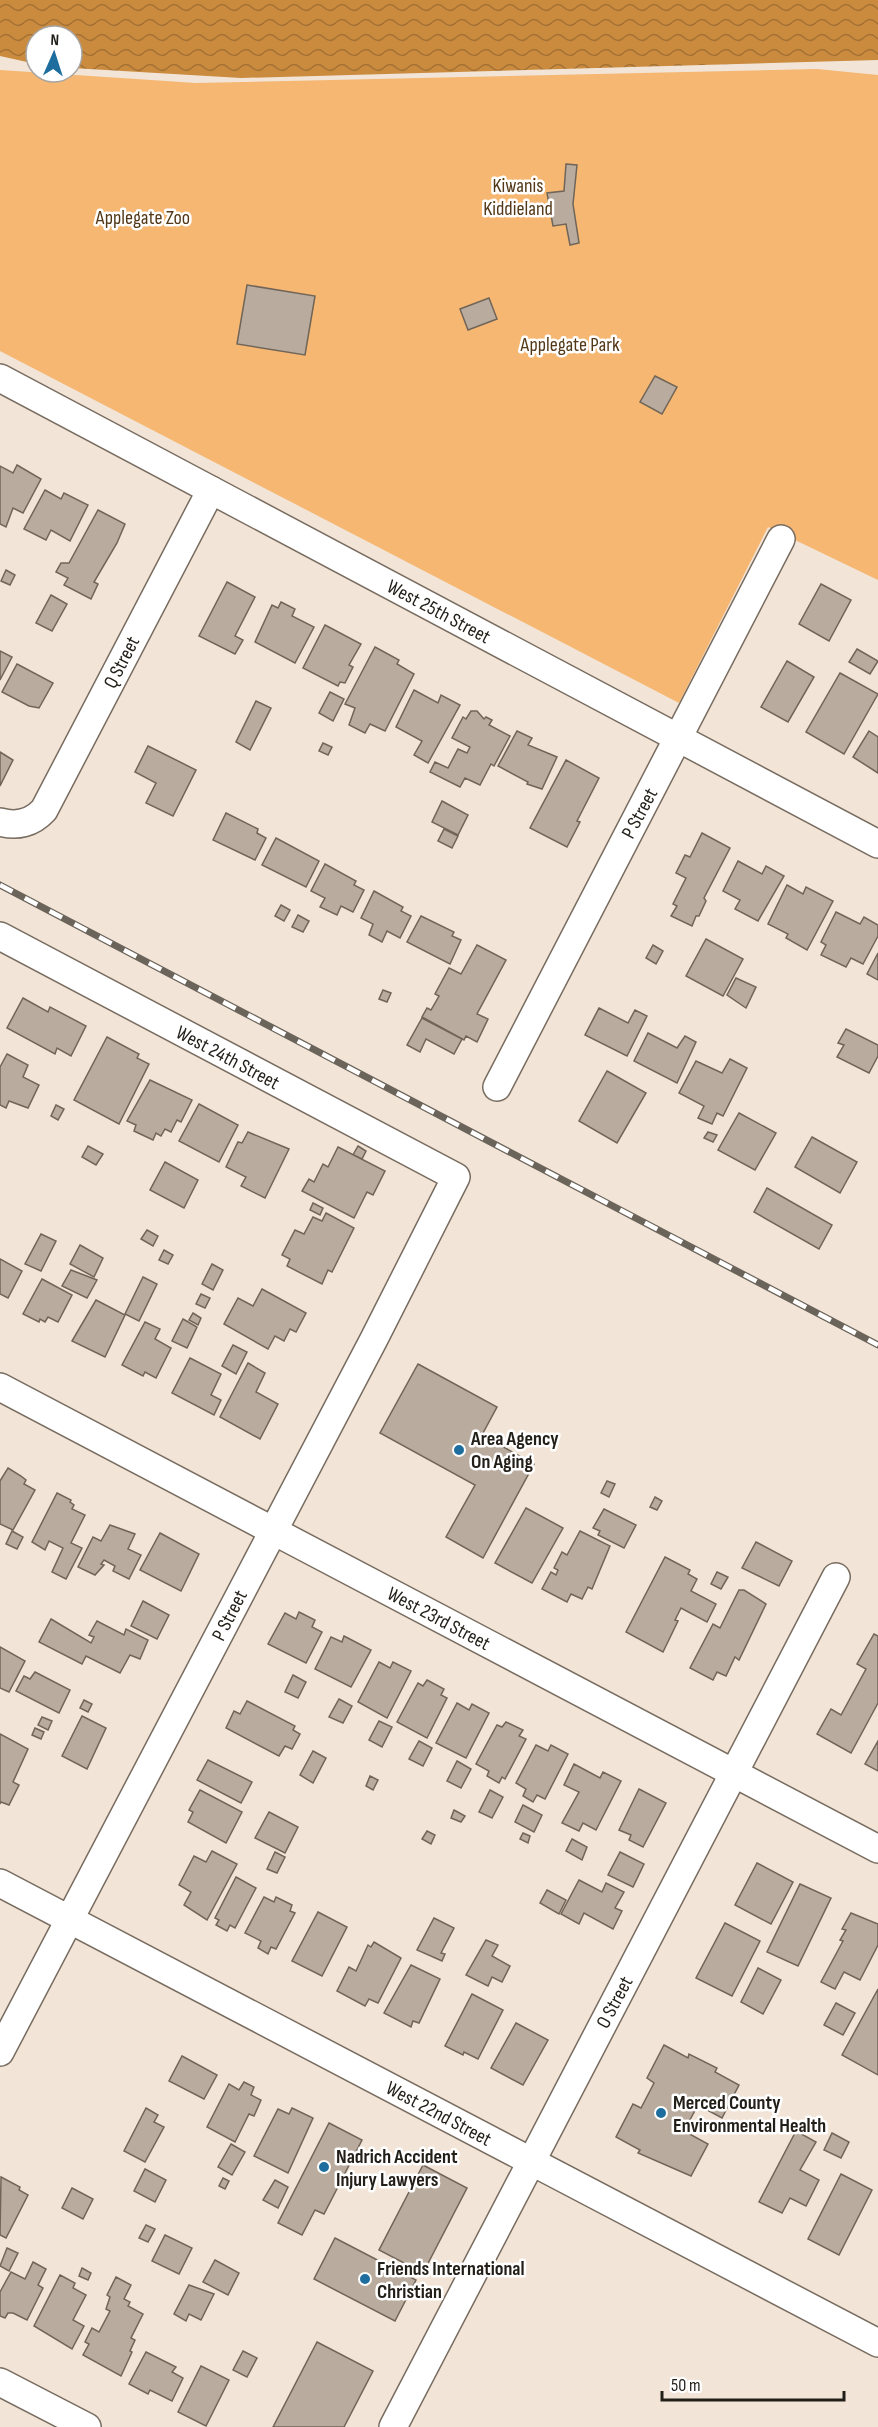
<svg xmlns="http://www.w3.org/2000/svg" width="878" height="2427" font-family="'Sofia Sans Condensed',sans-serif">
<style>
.green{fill:#f5b771}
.water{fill:url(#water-waves)}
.building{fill:#b9ac9f;stroke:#706558;stroke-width:1.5}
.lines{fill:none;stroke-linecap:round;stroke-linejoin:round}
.minor-casing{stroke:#786c60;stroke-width:30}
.minor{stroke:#fff;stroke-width:27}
.rail-casing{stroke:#6b645b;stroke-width:7}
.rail{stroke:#fff;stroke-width:4.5;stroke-dasharray:14;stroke-linecap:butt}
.poi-dot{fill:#1e6d9f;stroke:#fff;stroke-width:2}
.labels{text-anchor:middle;stroke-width:5;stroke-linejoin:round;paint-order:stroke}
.park-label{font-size:20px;fill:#533818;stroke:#fff}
.street-label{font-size:20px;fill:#221e18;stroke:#fff}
.poi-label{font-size:20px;font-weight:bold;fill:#221e18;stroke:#fff;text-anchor:start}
</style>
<defs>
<pattern id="water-waves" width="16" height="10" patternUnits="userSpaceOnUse" patternTransform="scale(1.5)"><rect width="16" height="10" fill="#ca8b3f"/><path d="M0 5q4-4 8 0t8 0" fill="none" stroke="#a47134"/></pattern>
</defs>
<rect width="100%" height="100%" fill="#f2e4d6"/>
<path class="green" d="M817,69L878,75V580L768,527L679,703L0,351V70L196,83Z"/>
<path class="water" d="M0,0H878V60L241,78L72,68V36H36V64L0,56Z"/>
<g class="building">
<path d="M566,164L577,165L573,204L579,243L570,245L566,224L553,226L547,193L564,191Z"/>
<path d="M247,285L315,296L305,355L237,344Z"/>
<path d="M489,298L497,319L468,330L460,309Z"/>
<path d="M655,376L677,387L662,414L640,402Z"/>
<path d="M17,465L41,479L23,513L13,508L6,527L0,524V466L13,473Z"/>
<path d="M45,490L61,499L64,493L88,505L70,541L51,530L46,540L24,529Z"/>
<path d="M98,510L125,524L117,543L94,582L98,584L91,599L64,585L68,578L56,572L61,563H69Z"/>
<path d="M6,570L15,575L10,585L1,581Z"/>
<path d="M227,582L255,597L235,636L243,640L235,654L199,636Z"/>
<path d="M821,584L851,600L829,641L799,624Z"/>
<path d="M51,595L67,604L52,631L36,623Z"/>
<path d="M281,602L295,609L292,616L314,627L295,663L255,642L272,605L278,608Z"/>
<path d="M325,625L361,644L349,665L353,667L345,683L340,682L338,686L303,668Z"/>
<path d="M375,647L399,660L397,664L414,674L385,731L370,724L365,733L349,725L355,708L345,704Z"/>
<path d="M857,649L878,661L870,674L849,662Z"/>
<path d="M0,651L12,657L0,680Z"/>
<path d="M787,661L814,677L788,722L761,707Z"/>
<path d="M17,664L53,683L39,708L29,706L2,692Z"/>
<path d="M840,673L878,694L844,754L806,732Z"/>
<path d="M414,690L438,703L441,695L460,705L428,763L414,755L422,741L396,727Z"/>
<path d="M330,692L344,699L333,721L319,713Z"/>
<path d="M256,701L271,708L250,750L236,742Z"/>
<path d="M471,711H477L484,719L486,717L492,720L489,725L510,736L494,766L491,764L480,785L465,778L460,787L430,772L435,762L448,768L458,749L467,753L470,747L452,738L463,717L466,719Z"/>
<path d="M517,731L532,738L528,745L557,757L542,789L527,784L528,782L498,766Z"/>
<path d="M869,731L878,737V773L853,757Z"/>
<path d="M323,743L332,747L328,755L319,751Z"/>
<path d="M148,746L196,770L173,816L146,803L156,783L135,772Z"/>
<path d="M0,752L13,760L0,786Z"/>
<path d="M566,760L599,778L577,821L580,822L567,847L530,828Z"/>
<path d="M442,801L468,815L458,835L432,822Z"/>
<path d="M226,813L258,829L257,833L266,838L255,860L213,840Z"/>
<path d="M444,829L458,836L452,848L438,841Z"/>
<path d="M702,833L730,848L704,898L706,901L699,916H696L692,926L671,916L677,906L673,904L686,878L676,873L685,855L690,857Z"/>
<path d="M276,838L319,861L306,887L262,865Z"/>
<path d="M738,861L762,874L766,866L784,876L758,921L735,909L740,900L723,891Z"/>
<path d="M325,864L356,881L354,885L364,890L353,912L341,906L337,915L320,907L325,898L311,891Z"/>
<path d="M787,885L803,894L806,887L833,901L807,950L786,938L788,934L768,924Z"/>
<path d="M374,891L403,907L401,911L411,916L400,938L387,931L382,942L369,935L373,924L361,918Z"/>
<path d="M281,905L290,910L284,921L275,916Z"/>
<path d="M836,912L860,924L864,917L878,925V936L863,964L851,958L846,967L821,955L826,945L821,942Z"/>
<path d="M298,915L309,921L303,932L292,927Z"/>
<path d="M421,916L454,932L452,936L461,940L450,964L407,942Z"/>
<path d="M706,939L743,959L723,996L686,976Z"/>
<path d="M477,945L506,960L477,1014L488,1019L477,1042L466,1036L464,1040L422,1017L427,1008L431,1010L439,996L435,994L449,968L461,974Z"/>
<path d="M653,945L663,951L656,964L646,958Z"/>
<path d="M878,953V980L867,974Z"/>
<path d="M736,978L756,987L746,1008L727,995Z"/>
<path d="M383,990L391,993L387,1002L379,999Z"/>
<path d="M23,998L48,1012L50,1007L86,1026L71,1056L57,1048L55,1054L7,1028Z"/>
<path d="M599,1008L628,1023L635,1010L647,1016L627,1056L585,1035Z"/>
<path d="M422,1018L462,1039L454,1054L426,1039L420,1052L407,1045Z"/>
<path d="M846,1029L878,1045V1056L869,1073L837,1057L844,1045L838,1043Z"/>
<path d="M648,1033L677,1048L685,1036L696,1042L677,1083L634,1061Z"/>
<path d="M107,1037L139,1054L137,1058L149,1064L119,1124L74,1100Z"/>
<path d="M7,1054L28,1065L23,1077L39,1085L28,1108L9,1101L6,1108L0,1105V1067Z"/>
<path d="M730,1059L747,1068L723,1116L717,1113L712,1124L698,1118L704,1106L679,1093L696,1061L722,1073Z"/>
<path d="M607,1071L646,1093L617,1143L579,1121Z"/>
<path d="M150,1080L192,1100L181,1122L177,1120L171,1132L165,1129L161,1136L156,1133L153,1140L134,1131L136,1125L127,1121Z"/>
<path d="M199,1104L238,1125L219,1162L179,1141Z"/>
<path d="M56,1105L64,1109L58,1120L51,1116Z"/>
<path d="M739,1113L776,1133L755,1170L718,1150Z"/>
<path d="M248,1132L289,1149L265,1198L241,1186L246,1177L226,1167L238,1142L242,1143Z"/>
<path d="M708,1132L717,1135L713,1142L704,1138Z"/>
<path d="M812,1137L857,1162L840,1193L795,1167Z"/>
<path d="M88,1146L103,1154L96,1165L82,1157Z"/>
<path d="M358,1146L366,1151L362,1159L353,1155Z"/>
<path d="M338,1147L385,1171L373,1195L367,1192L354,1218L302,1191L309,1179L314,1182L323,1164L328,1167Z"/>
<path d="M165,1162L198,1180L184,1208L150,1190Z"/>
<path d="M767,1188L832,1225L819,1249L754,1212Z"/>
<path d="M313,1203L323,1208L320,1215L310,1210Z"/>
<path d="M326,1213L354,1228L332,1272L328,1270L322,1284L287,1266L290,1259L282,1255L295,1230L304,1234L313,1217L322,1221Z"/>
<path d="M147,1230L158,1236L153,1246L141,1239Z"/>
<path d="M41,1234L56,1241L41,1271L25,1264Z"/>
<path d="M80,1245L103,1258L94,1277L70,1264Z"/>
<path d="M164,1250L173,1255L168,1264L159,1260Z"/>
<path d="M0,1259L22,1271L8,1298L0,1294Z"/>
<path d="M212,1264L223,1270L213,1290L202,1284Z"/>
<path d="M71,1270L97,1280L87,1298L62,1286Z"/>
<path d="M143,1277L157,1284L139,1321L125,1314Z"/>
<path d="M42,1279L72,1295L58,1322L48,1317L45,1322L40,1319L39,1322L23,1314Z"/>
<path d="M262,1289L306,1313L296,1332L290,1329L284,1341L275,1336L268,1349L224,1324L238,1298L253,1306Z"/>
<path d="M201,1294L210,1298L205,1308L196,1304Z"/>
<path d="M96,1300L125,1315L105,1357L72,1341Z"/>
<path d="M193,1313L201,1318L198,1325L189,1320Z"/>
<path d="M183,1319L197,1327L187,1348L172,1341Z"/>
<path d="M145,1322L160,1329L155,1339L171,1348L156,1378L145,1372L143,1376L122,1365Z"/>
<path d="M233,1345L247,1352L236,1374L222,1366Z"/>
<path d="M190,1358L221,1374L211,1395L221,1400L214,1415L172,1393Z"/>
<path d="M248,1363L265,1373L256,1392L278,1404L260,1439L220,1417Z"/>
<path d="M418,1364L497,1407L482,1435L534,1464L483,1558L446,1537L475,1485L380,1433Z"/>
<path d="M8,1468L21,1476L26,1480L24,1484L35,1490L13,1530L0,1524V1481Z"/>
<path d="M607,1481L615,1484L609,1497L601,1493Z"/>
<path d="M57,1493L71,1500L70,1502L74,1505L72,1509L85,1515L71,1543L82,1548L66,1579L52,1572L63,1548L49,1541L45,1550L32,1542Z"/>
<path d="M655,1497L662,1501L657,1510L650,1507Z"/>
<path d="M526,1508L563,1528L532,1583L495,1563Z"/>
<path d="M604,1509L636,1525L624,1548L598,1535L600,1531L593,1528Z"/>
<path d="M110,1525L135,1534L128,1549L141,1555L129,1579L113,1571L115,1566L104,1560L101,1564L104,1565L95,1575L78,1567L93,1537L101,1541Z"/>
<path d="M12,1531L23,1537L17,1549L6,1544Z"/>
<path d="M580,1531L610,1546L592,1589L588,1587L582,1599L571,1594L567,1602L542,1589L551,1572L556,1575L558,1570L554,1568L562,1552L567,1555Z"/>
<path d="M160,1533L199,1554L181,1591L140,1570Z"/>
<path d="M756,1542L792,1561L779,1586L742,1568Z"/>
<path d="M665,1557L690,1570L688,1574L697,1579L691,1591L716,1604L707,1622L681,1608L675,1620L678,1621L663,1652L626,1632Z"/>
<path d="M717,1572L728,1577L721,1589L711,1584Z"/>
<path d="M739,1590H744L766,1604L739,1660L735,1657L726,1676L717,1672L713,1680L690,1668L713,1624L720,1628Z"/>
<path d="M143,1601L169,1615L157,1639L131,1626Z"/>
<path d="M299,1612L315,1620L312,1627L322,1632L306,1663L268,1644L285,1613L296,1619Z"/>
<path d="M51,1619L91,1643L94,1637L89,1635L97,1621L124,1635L126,1629L148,1640L140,1659L130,1655L120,1673L86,1656L82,1664L39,1642Z"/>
<path d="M874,1634L878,1636V1703L851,1753L817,1734L831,1709L841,1715L866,1669L857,1664Z"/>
<path d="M344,1636L371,1650L351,1687L315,1669L331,1637L342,1642Z"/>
<path d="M0,1647L25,1661L9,1692L0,1688Z"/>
<path d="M379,1662L390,1668L393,1662L411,1671L387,1718L358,1702Z"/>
<path d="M35,1672L70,1690L59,1713L16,1691L24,1676L30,1679Z"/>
<path d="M293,1675L306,1682L298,1698L285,1692Z"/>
<path d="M427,1680L444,1689L441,1695L447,1698L427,1738L397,1722L418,1683L423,1686Z"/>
<path d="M339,1699L352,1706L343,1723L329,1717Z"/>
<path d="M84,1700L92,1704L88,1712L80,1708Z"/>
<path d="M247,1701L295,1726L293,1730L300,1734L292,1749L285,1746L279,1756L226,1728L234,1711L240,1714Z"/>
<path d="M457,1703L469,1710L472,1704L489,1713L466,1758L436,1743Z"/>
<path d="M82,1716L106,1728L87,1769L62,1756Z"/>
<path d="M42,1717L52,1721L48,1730L38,1725Z"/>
<path d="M379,1721L392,1727L382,1747L369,1740Z"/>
<path d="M506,1722L523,1730L519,1736L526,1739L505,1779L502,1777L499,1783L487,1776L489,1771L476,1764L497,1725L502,1727Z"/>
<path d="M35,1728L44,1732L41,1739L32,1735Z"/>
<path d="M0,1734L28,1749L13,1782L19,1785L9,1805L1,1802L0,1804Z"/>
<path d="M419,1741L432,1748L423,1766L409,1759Z"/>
<path d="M878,1741V1771L865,1764Z"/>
<path d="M536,1745L548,1751L551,1745L568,1754L545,1799L537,1795L533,1802L523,1796L526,1789L516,1783Z"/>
<path d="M313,1751L326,1758L313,1783L300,1775Z"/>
<path d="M208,1760L252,1782L241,1803L197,1780Z"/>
<path d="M457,1761L471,1769L461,1788L447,1781Z"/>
<path d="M574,1764L600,1778L603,1772L621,1781L596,1830L583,1823L579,1831L562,1823L579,1792L564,1785Z"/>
<path d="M370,1776L378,1780L373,1790L366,1786Z"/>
<path d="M639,1789L666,1803L643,1847L629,1840L631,1835L619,1830Z"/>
<path d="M200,1790L242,1812L226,1843L188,1822L193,1812L189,1810Z"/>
<path d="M490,1790L503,1797L492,1818L479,1812Z"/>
<path d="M523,1805L542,1815L534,1832L515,1822Z"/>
<path d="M454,1810L465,1816L461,1822L451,1818Z"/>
<path d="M269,1812L298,1827L285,1853L255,1838Z"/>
<path d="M427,1831L435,1835L431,1844L422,1839Z"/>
<path d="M523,1833L530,1836L528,1843L520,1839Z"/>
<path d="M572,1839L587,1847L582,1860L566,1851Z"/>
<path d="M212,1851L237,1864L207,1920L184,1905L191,1892L179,1885L194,1856L206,1862Z"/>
<path d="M275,1852L285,1857L277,1873L267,1869Z"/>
<path d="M620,1852L644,1864L633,1887L608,1875Z"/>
<path d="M757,1863L793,1882L771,1924L735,1905Z"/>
<path d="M236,1877L256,1888L235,1928L230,1925L227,1931L216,1925L219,1920L215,1918Z"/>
<path d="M579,1880L602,1892L606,1883L624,1892L615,1908L622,1911L613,1929L584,1913L579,1924L561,1914Z"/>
<path d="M800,1884L831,1898L798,1966L767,1952Z"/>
<path d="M547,1890L566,1900L559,1914L540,1903Z"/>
<path d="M264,1897L274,1902L276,1897L292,1905L290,1911L295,1913L276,1949L271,1947L268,1954L258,1948L261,1941L245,1933Z"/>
<path d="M318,1912L347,1927L322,1976L292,1961Z"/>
<path d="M851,1913L878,1924V1945L860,1980L844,1972L835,1989L821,1982L843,1941L840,1940L846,1930L842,1929Z"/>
<path d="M434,1918L454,1928L441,1953L445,1954L442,1961L417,1950Z"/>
<path d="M725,1923L760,1941L732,1996L696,1978Z"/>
<path d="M486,1940L498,1945L492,1956L510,1966L502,1982L492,1977L488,1986L466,1975Z"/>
<path d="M374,1942L401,1958L378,2003L369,1999L365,2006L337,1991L349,1967L356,1971L368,1945L371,1947Z"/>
<path d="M411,1965L440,1979L419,2023L413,2021L411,2027L384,2013Z"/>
<path d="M758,1968L781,1980L763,2014L741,2002Z"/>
<path d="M878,1989V2075L842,2055Z"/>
<path d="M472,1994L503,2010L478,2059L464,2052L463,2055L445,2046Z"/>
<path d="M836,2003L855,2013L843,2035L824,2025Z"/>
<path d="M516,2023L548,2040L523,2085L491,2068Z"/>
<path d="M664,2045L688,2058L689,2054L717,2068L715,2072L739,2085L722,2118L698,2105L684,2131L708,2144L691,2176L638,2153L640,2150L616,2137L633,2104L641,2108L654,2083L647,2078Z"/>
<path d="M182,2056L217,2075L204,2099L169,2081Z"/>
<path d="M244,2082L254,2087L251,2095L261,2100L254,2116L249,2114L235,2142L207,2127L229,2084L239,2090Z"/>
<path d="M146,2108L158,2115L154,2122L164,2127L145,2162L124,2151Z"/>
<path d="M292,2108L313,2118L288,2173L254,2156L278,2109L289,2114Z"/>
<path d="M329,2123L362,2140L324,2214L315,2210L302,2235L278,2223Z"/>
<path d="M796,2131L816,2142L800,2170L819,2180L806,2206L790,2198L782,2213L759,2202Z"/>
<path d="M832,2133L849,2142L841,2158L824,2150Z"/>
<path d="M231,2144L245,2152L232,2175L218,2167Z"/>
<path d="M423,2165L467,2188L423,2273L379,2250Z"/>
<path d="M145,2169L166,2180L155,2202L134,2191Z"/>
<path d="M841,2174L872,2190L839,2255L808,2239Z"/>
<path d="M1,2177L20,2187L19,2190L28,2195L6,2238L0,2235Z"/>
<path d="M223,2178L229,2181L225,2189L219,2186Z"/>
<path d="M275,2180L288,2187L278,2208L263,2200Z"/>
<path d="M72,2188L93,2199L83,2219L62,2208Z"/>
<path d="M146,2225L155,2229L148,2242L139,2238Z"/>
<path d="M165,2235L192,2248L179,2274L152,2261Z"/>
<path d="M335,2238L416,2280L395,2321L314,2279Z"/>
<path d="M7,2248L18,2253L9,2271L0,2266Z"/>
<path d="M215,2260L239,2273L228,2295L203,2282Z"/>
<path d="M33,2262L46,2269L38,2285L43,2288L27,2320L13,2313H8L5,2318L0,2316V2292L11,2272L25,2279Z"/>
<path d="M82,2268L91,2273L88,2280L79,2276Z"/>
<path d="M60,2275L75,2283L73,2288L86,2295L73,2320L84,2326L72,2349L34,2326Z"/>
<path d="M116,2277L131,2285L124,2299L130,2302L128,2306L143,2314L131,2338L135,2340L130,2351L132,2352L121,2376L83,2355L89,2344L85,2342L92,2328L99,2332L110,2311L106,2309L110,2297L107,2295Z"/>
<path d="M189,2285L214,2294L201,2320L189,2314L186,2321L174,2314Z"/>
<path d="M317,2342L373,2371L344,2427H273Z"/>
<path d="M243,2351L257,2358L247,2377L233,2370Z"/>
<path d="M146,2352L176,2367L172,2372L183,2378L172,2401L150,2390L148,2394L129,2384Z"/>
<path d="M201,2366L229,2380L206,2426L178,2412Z"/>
</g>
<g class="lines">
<defs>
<g id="minor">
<path d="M0,378L878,844"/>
<path d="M0,822C17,827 32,823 44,810L211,490"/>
<path d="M0,936L456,1177L374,1339L0,2052"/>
<path d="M497,1087L781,539"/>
<path d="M0,1387L878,1849"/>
<path d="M0,1883L878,2343"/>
<path d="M0,2382L87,2427"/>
<path d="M393,2427L836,1577"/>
</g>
</defs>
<use href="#minor" class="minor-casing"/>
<use href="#minor" class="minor"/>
<defs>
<path id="rail" d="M0,885L878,1345"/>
</defs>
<use href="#rail" class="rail-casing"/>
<use href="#rail" class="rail"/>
</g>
<g class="poi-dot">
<circle cx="459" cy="1450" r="6"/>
<circle cx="661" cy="2113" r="6"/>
<circle cx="324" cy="2167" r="6"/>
<circle cx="365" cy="2279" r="6"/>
</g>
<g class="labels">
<g class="park-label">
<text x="518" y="192">Kiwanis<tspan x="518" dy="23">Kiddieland</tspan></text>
<text x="143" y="224">Applegate Zoo</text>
<text x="570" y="351">Applegate Park</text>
</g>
<g class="street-label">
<text transform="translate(439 611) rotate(28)" y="7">West 25th Street</text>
<text transform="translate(121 662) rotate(-63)" y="7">Q Street</text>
<text transform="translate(639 813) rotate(-62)" y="7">P Street</text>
<text transform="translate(228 1057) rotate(28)" y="7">West 24th Street</text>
<text transform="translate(229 1615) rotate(-63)" y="7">P Street</text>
<text transform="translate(439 1618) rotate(28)" y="7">West 23rd Street</text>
<text transform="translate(614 2002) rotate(-62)" y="7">O Street</text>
<text transform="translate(439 2113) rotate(28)" y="7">West 22nd Street</text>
</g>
<g class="poi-label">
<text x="471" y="1445">Area Agency<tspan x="471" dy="23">On Aging</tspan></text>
<text x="673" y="2109">Merced County<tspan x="673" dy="23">Environmental Health</tspan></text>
<text x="336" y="2163">Nadrich Accident<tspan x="336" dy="23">Injury Lawyers</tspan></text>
<text x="377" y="2275">Friends International<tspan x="377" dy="23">Christian</tspan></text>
</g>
</g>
<g transform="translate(54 54) rotate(3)"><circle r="28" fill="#ffffff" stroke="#a7a5a3" stroke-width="1.5"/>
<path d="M0-4.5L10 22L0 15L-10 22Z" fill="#1e6d9f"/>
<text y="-9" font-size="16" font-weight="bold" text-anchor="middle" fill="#221e18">N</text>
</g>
<path d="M662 2391v9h182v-9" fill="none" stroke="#221e18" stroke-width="3"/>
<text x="671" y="2391" font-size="18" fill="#221e18" stroke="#ffffff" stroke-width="4.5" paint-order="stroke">50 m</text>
</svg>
